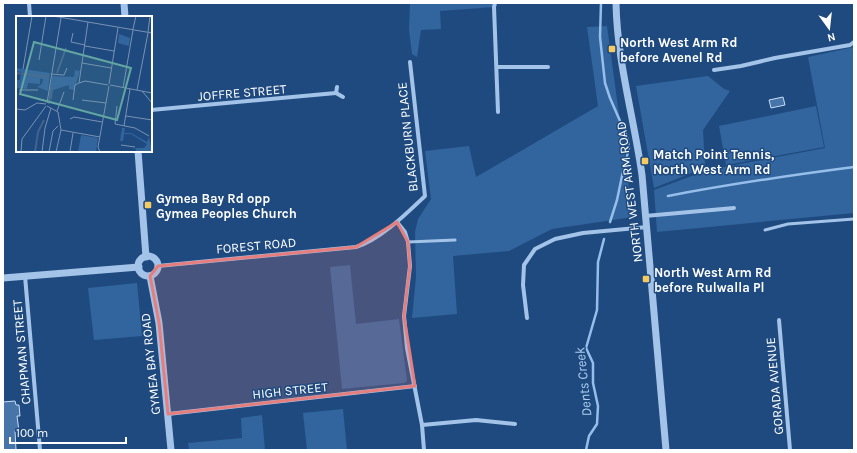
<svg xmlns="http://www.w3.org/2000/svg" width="857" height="453" font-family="Karla,sans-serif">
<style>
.green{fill:#32649e}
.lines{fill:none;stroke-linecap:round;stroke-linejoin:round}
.stream{stroke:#96beea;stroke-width:2.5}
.building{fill:#4774a9;stroke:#c7ddf6}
.service{stroke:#a3c3e8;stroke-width:3}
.minor{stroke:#a3c3e8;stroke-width:4}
.tertiary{stroke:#a3c3e8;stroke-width:7}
.marked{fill:#e67e7e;fill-opacity:0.2;stroke:#e67e7e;stroke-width:3;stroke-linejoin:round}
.poi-dot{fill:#f6ca62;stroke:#1f4a7f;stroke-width:1.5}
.labels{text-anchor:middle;stroke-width:3;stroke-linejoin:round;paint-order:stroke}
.poi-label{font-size:13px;font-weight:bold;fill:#fff;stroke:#1f4a7f;text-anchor:start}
.street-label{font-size:13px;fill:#fff;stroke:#1f4a7f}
.water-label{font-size:14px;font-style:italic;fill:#aecdf0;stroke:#1f4a7f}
.inset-river{fill:none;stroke:#43638a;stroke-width:2}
.inset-road{fill:none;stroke:#7992b2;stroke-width:1}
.view{fill:#63a6a1;fill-opacity:0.15;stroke:#63a6a1;stroke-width:2}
.inset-edge{fill:none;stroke:#fff;stroke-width:2}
</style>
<rect width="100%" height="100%" fill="#1f4a7f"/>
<g class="green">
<path d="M410,3H495L494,7L440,11L441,29L421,30L417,57L412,54L409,30Z"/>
<path d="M607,26L633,217L552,229L509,251L453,256L457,314L412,318L416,277L415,232L418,219L431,199L425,151L469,146L476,177L598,106L587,27Z"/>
<path d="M854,47V213L657,232L654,190L708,170L825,148L808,57Z"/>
<path d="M708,76L724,89L730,91L703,130L705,165L699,170L654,188L636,86Z"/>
<path d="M816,106L824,147L726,165L719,126Z"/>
<path d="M350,265L356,324L399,319L407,381L404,383L342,389L330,267Z"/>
<path d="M137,283L142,336L94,340L88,288Z"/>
<path d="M343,409L347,450H307L303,413Z"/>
<path d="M262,415L265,450H189L188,443L242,438L241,418Z"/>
</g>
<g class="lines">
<g class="stream">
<path d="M601,3L600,37L605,83L610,98L627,137L629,148L622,176L617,200L610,222"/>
<path d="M668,196C730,184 792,175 854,167"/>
<path d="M586,450L589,436L597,424L598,406L593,383V363L586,348L597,310L598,262L604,239"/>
</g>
</g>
<g class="building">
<path d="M783,97L785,105L771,108L769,100Z"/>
<path d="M15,401L16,405H19L20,416H17L19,431H15L16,450H3V402Z"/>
</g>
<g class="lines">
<g class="service">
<path d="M765,230L788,224L854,219"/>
<path d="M408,242L455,240"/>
</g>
<g class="minor">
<path d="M29,3L30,17"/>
<path d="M495,3L494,7L498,112"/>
<path d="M497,67H548"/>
<path d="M714,70L741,66L775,58L850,45L854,42"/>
<path d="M336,93L343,97"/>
<path d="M151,110L336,93L337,87"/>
<path d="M645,216L734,208"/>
<path d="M397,222L405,232L408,242L410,266L404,316L407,348L422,425L424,450"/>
<path d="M158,266L356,247C380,240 407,213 425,196L410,62"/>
<path d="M25,276L40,450"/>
<path d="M527,318L523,285L524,265L535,249L555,239L583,233L647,227"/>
<path d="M779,320L790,450"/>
<path d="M168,414L415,386"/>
<path d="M422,425L476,420L515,424"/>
</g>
<g class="tertiary">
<path d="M124,3L125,17"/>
<path d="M616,3C617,61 634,118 642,175L666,450"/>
<path d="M138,151L146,257"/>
<circle cx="148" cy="266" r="10"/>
<path d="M150,276L159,323L171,450"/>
<path d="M3,278L139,267"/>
</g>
</g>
<path class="marked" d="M397,222L408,242L410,266L404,316L415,386L168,414L159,323L150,276L158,266L356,247Z"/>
<g class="poi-dot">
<rect x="608" y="45" width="8" height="8" rx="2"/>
<rect x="641" y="157" width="8" height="8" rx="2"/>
<rect x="144" y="201" width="8" height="8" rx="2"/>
<rect x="642" y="275" width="8" height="8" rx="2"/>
</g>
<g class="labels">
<g class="poi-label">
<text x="620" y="47">North West Arm Rd<tspan x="620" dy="15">before Avenel Rd</tspan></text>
<text x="653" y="159">Match Point Tennis,<tspan x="653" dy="15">North West Arm Rd</tspan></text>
<text x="156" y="203">Gymea Bay Rd opp<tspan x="156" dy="15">Gymea Peoples Church</tspan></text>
<text x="654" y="277">North West Arm Rd<tspan x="654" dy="15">before Rulwalla Pl</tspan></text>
</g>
<g class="street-label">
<text transform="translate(242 92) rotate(-5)" y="5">JOFFRE STREET</text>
<text transform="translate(407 137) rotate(-96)" y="5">BLACKBURN PLACE</text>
<text transform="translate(629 192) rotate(-97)" y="5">NORTH WEST ARM ROAD</text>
<text transform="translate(256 245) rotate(-5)" y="5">FOREST ROAD</text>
<text transform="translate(21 352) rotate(-95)" y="5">CHAPMAN STREET</text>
<text transform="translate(150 364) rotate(-96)" y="5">GYMEA BAY ROAD</text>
<text transform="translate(774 386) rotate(-95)" y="5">GORADA AVENUE</text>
<text transform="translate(290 390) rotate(-6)" y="5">HIGH STREET</text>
</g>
<g class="water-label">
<text transform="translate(583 382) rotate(-96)" y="5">Dents Creek</text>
</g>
</g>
<g transform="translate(16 16)">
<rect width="136" height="136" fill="#1f4a7f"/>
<path d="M103,18L114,22L113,30L102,27ZM0,52L34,57L32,75L21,71L26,68L27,63H24V68L12,67L11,73L0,72V64H4L5,56L0,55ZM59,54L64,55L58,74L53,73V69L37,74L36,83L33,82L36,60L58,61ZM106,112H109L108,117H115L131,126L133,121L136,136H121L119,132H128L131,128L115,118H108L107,125H104ZM65,119L82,122L80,136H62Z" fill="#32649e"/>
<path class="inset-river" d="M0,57L32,61M41,57L50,32M33,88L35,71M19,136L22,116L28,104"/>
<path class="inset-road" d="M37,0L136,17M117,13L120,0M132,16L134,0M57,17L55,26L69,29M69,30L98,35M23,44L30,0M66,47L95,52M7,53L16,0M35,58L48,59L51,52M63,67L72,6M93,68L102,12M94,69L136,77M107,72L117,14M3,74H22M121,74L132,17M126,75L136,87M57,84L59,69L63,67L69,65L92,69M66,84L90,87M31,87L45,2M31,90L42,96L45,114L84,121M101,90L99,108L119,112L133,120M0,93L9,94L21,87L30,88M41,95L48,76M110,100L136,104M54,103L58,101L86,106M108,110L114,73M105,129L119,131M5,136L6,123L30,90M26,136L29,112L35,92M33,136L37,115L42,110M40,136L45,114M54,136L57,117M84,136L82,131L93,70"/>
<path class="view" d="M18,26L115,52L101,104L4,78Z"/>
<rect width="136" height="136" class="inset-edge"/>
</g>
<rect width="857" height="453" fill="none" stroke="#ffffff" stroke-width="8"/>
<g transform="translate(829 28) rotate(165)" stroke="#1f4a7f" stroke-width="3" paint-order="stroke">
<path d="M0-3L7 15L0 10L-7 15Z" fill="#ffffff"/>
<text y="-6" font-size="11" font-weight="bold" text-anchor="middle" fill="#ffffff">N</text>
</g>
<path d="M10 437v6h116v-6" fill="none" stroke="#ffffff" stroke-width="2"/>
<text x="16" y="437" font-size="12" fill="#ffffff" stroke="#1f4a7f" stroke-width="3" paint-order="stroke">100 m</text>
</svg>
